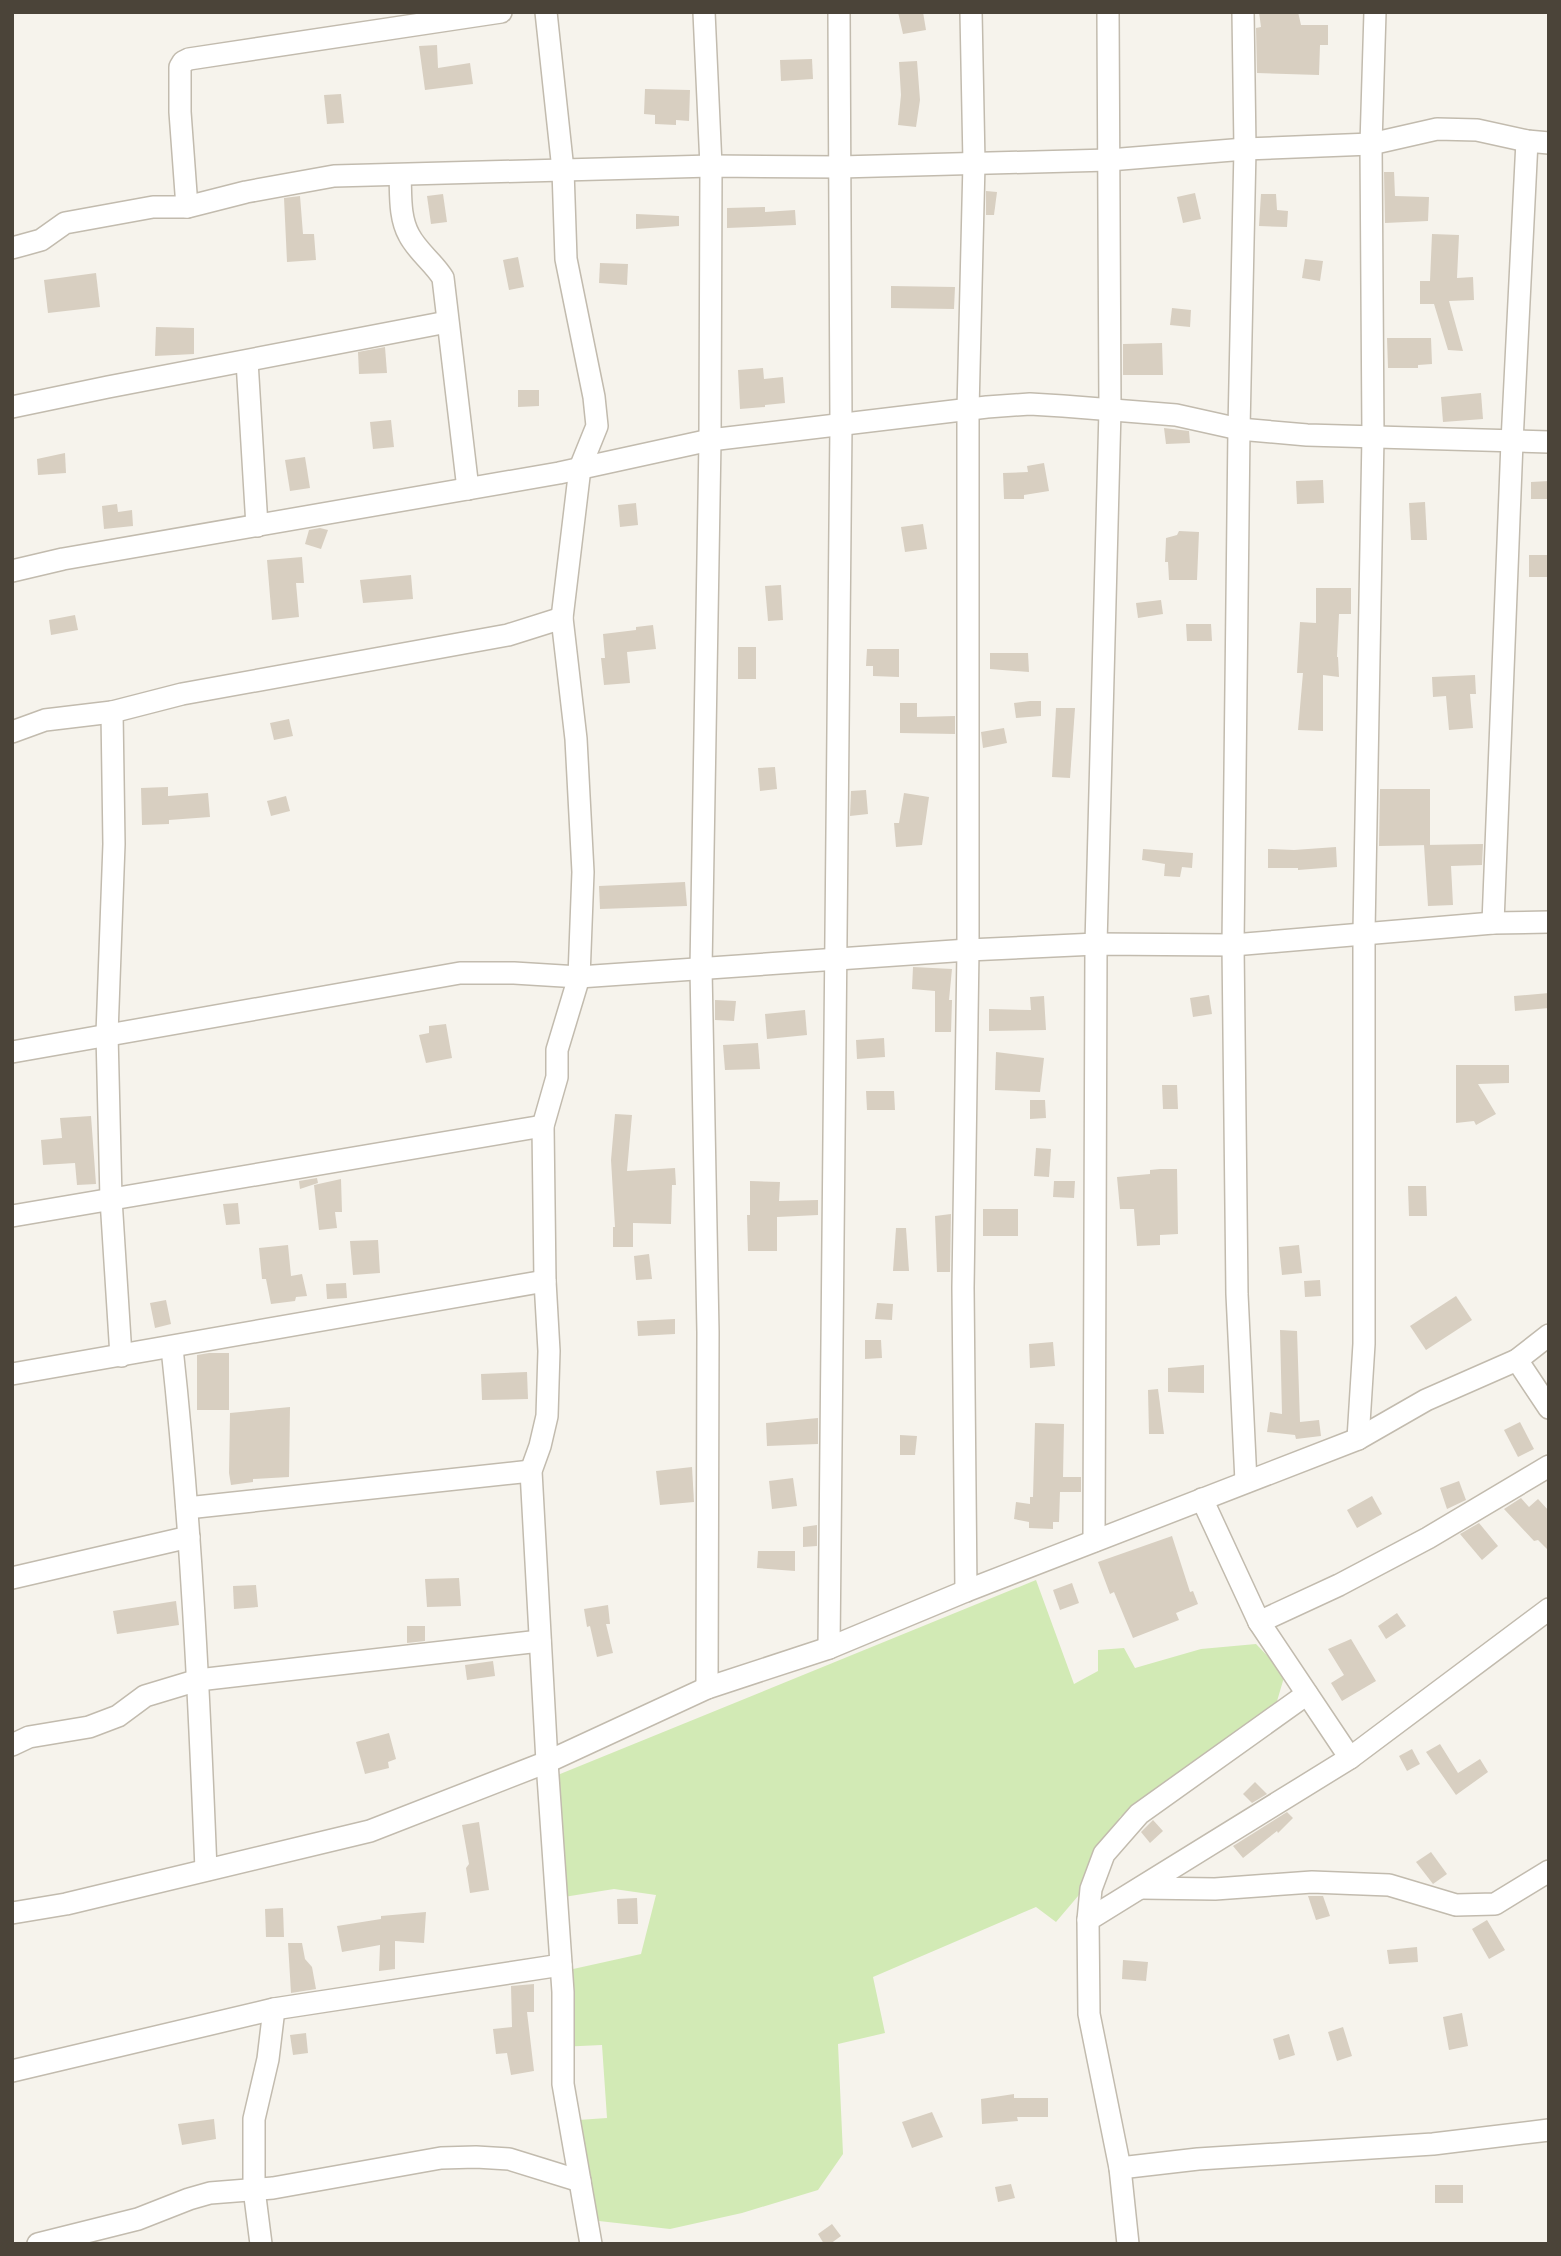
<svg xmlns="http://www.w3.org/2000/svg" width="1561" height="2256" font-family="'Asap Condensed',sans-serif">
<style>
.green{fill:#d2eab5}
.building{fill:#d8cfc1}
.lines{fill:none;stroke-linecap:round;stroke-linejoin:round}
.minor-casing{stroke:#c2bbae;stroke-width:24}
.minor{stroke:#fff;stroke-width:21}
</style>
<rect width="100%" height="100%" fill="#f6f3ec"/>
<path class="green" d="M1036,1580L1074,1684L1098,1671V1650L1124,1648L1135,1668L1201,1649L1256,1644L1285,1674L1275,1708L1120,1817L1084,1889L1056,1922L1036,1907L873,1977L885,2033L838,2044L843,2154L818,2190L742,2213L670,2229L599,2221L565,2137L564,2121L607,2118L602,2045L558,2047L555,1973L641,1954L656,1895L614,1889L545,1900L538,1783Z"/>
<g class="building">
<path d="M898,12H923L926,30L903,34Z"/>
<path d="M1259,12H1298L1301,25H1328V45H1320L1319,75L1257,73L1256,28L1261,27Z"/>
<path d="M437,45L438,68L470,63L473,84L425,90L419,46Z"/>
<path d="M812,59L813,79L781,81L780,60Z"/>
<path d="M917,61L920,100L916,127L898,125L901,95L899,62Z"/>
<path d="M645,89L690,90L689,121L676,120V125L655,124V115L644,114Z"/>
<path d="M341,94L344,123L327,124L324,95Z"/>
<path d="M1384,172H1394L1395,196L1429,197L1428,221L1385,223Z"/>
<path d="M986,191L997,192L994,215H986Z"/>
<path d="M1195,193L1201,219L1183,223L1177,197Z"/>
<path d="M443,194L447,222L431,224L427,196Z"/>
<path d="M1261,194H1276L1277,210L1288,211L1287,227L1259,226Z"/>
<path d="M300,196L303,234H314L316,260L287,262L284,198Z"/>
<path d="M765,207V212L795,210L796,225L727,228V208Z"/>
<path d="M636,214L679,216V226L636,229Z"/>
<path d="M1432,234L1459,235L1457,278L1473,277L1474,300L1449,301L1463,351L1448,350L1434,304H1420V281H1430Z"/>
<path d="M518,257L524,287L509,290L503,260Z"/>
<path d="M1305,259L1323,261L1320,281L1302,278Z"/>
<path d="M600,263L628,264L627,285L599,283Z"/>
<path d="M96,273L100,307L48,313L44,280Z"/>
<path d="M891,286L955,287L954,309L891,308Z"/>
<path d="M1172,308L1191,310L1190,327L1170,325Z"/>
<path d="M156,327L194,328V354L155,356Z"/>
<path d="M1387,338H1431L1432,364L1418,365V368H1388Z"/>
<path d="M1162,343L1163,375H1123V344Z"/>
<path d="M385,347L387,373L359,374L358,352Z"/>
<path d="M763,368L764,379L783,377L785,403L765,405V407L740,409L738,370Z"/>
<path d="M518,390H539V406L518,407Z"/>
<path d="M1481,393L1483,419L1443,422L1441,397Z"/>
<path d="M391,420L394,447L373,449L370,422Z"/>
<path d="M1164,428L1189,431L1190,443L1166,444Z"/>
<path d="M65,453L66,473L38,475L37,459Z"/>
<path d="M305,457L310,488L290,491L285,460Z"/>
<path d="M1044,463L1049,491L1024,495V499H1004L1003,473L1028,472L1027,466Z"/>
<path d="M1323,480L1324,503L1297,504L1296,481Z"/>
<path d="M1549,481V499H1531V482Z"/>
<path d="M1425,502L1427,540H1411L1409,503Z"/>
<path d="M636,503L638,525L620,527L618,505Z"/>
<path d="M117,504L118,512L132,510L133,526L104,529L102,506Z"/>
<path d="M923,524L927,549L905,552L901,527Z"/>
<path d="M320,528L328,530L321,549L305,544L309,530Z"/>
<path d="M1179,531L1199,532L1197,580H1169L1168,562H1165L1166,538L1177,535Z"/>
<rect x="1529" y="555" width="20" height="22"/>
<path d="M302,557L304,583H296L299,617L272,620L267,560Z"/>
<path d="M411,575L413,599L363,603L360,580Z"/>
<path d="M781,585L783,620L768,621L765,586Z"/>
<path d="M1316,588H1351V614H1339L1337,657H1338L1339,677L1323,675V731L1298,730L1303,673H1297L1300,622L1316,623Z"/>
<path d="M1161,600L1163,614L1138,618L1136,603Z"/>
<path d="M75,615L78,630L51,635L49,620Z"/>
<path d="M1186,624H1211L1212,641H1187Z"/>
<path d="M653,625L656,649L627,652L630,683L604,685L601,658H605L603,634L636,630V627Z"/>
<rect x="738" y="647" width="18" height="32"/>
<path d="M867,649H899V677L873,676V666H866Z"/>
<path d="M990,653H1028L1029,672L990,669Z"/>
<path d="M1475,675L1476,694H1470L1473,728L1449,730L1446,696L1433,697L1432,677Z"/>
<path d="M1030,701H1041V716L1016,718L1014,703Z"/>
<path d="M900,703H917V717L955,716V734L900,733Z"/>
<path d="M1056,708H1075L1070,778L1052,777Z"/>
<path d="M289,719L293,736L274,740L270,723Z"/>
<path d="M1004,728L1007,743L983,748L981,732Z"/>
<path d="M775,767L777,789L760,791L758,768Z"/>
<path d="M168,787V796L208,793L210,817L169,820V824L142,825L141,788Z"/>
<path d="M1380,789H1430V845L1379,846Z"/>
<path d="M866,790L868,814L850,816L851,791Z"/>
<path d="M904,793L929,797L922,845L896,847L894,823H899Z"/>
<path d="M286,796L290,811L271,816L267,801Z"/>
<path d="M1483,844L1482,865L1451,866L1453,905L1428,906L1424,845Z"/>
<path d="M1336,847L1337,867L1298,870V868H1268V849L1294,850Z"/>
<path d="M1143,849L1193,853L1192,868L1182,867L1180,877L1164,876L1165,864L1142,860Z"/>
<path d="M685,882L687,906L600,909L599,886Z"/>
<path d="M913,967L952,969L949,1000H952L951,1032H935V991L912,989Z"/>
<path d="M1549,993V1008L1515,1011L1514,996Z"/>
<path d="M1209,995L1212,1014L1193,1017L1190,998Z"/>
<path d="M1044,996L1046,1030L989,1031V1009L1031,1010L1030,997Z"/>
<path d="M715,1000L736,1001L734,1021L715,1020Z"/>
<path d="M805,1010L807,1035L767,1039L765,1014Z"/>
<path d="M446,1024L452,1058L426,1063L419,1035L429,1033V1026Z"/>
<path d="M884,1038L885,1057L857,1059L856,1040Z"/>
<path d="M758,1043L760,1069L725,1070L723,1045Z"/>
<path d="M996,1052L1044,1058L1040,1092L995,1090Z"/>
<path d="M1456,1065H1509V1083L1478,1084L1496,1114L1476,1125L1474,1121L1456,1123Z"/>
<path d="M1162,1085H1177L1178,1109H1163Z"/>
<path d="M866,1091H894L895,1110H867Z"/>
<path d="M1030,1100H1045L1046,1118L1030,1119Z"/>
<path d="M615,1114L632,1115L627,1171L675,1168L676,1185H672L671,1224L633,1223V1247H613V1227H615L611,1160Z"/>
<path d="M91,1116L96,1184L77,1185L75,1163L43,1165L41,1140L62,1138L60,1118Z"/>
<path d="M1036,1148L1051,1149L1049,1177L1034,1176Z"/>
<path d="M1160,1169H1177L1178,1234L1160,1235V1245L1137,1246L1134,1209H1120L1117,1177L1150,1174V1170Z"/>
<path d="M317,1178L318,1183L300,1189L299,1181Z"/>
<path d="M341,1179L342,1212H335L337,1228L319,1230L314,1185Z"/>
<path d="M750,1181L780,1182L779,1201L818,1200V1215L777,1217V1251H748L747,1215H750Z"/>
<path d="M1054,1181H1075L1074,1198L1053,1197Z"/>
<path d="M1408,1186H1426L1427,1216H1409Z"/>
<path d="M238,1203L240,1224L226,1225L223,1204Z"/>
<rect x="983" y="1209" width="35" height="27"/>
<path d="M951,1214L950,1272H937L935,1216Z"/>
<path d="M896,1228H906L909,1271H893Z"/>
<path d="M378,1240L380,1273L353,1275L350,1241Z"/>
<path d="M288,1245L291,1276L302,1274L307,1296L296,1297L295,1301L271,1304L266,1279H262L259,1248Z"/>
<path d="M1299,1245L1302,1273L1282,1275L1279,1247Z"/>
<path d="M649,1254L652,1279L636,1280L634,1256Z"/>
<path d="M1320,1280L1321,1296L1305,1297L1304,1281Z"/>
<path d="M346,1283L347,1298L327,1299L326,1284Z"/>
<path d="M1456,1296L1472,1320L1426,1350L1410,1326Z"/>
<path d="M166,1300L171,1324L155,1328L150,1303Z"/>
<path d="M877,1303L893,1304L892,1320L875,1319Z"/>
<path d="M675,1319V1334L638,1336L637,1321Z"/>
<path d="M1280,1330L1297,1331L1300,1422L1319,1420L1321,1436L1296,1439L1295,1435L1267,1432L1270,1412L1282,1414Z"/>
<path d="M865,1340H881L882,1358L865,1359Z"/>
<path d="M1053,1342L1055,1366L1030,1368L1029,1344Z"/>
<path d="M209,1353H229V1410H197V1355Z"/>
<path d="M1204,1365V1393L1168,1392V1368Z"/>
<path d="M527,1372L528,1399L482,1400L481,1374Z"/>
<path d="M1158,1389L1164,1434H1149L1148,1390Z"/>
<path d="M290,1407L289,1477L253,1479V1482L231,1485L229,1473L230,1413Z"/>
<path d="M818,1418V1444L767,1446L766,1423Z"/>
<path d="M1520,1422L1534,1449L1518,1457L1504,1430Z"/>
<path d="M1035,1423L1064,1424L1063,1477H1081V1492H1060L1059,1522H1053V1529L1029,1528V1522L1014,1519L1016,1502L1030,1504V1497H1033Z"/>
<path d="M900,1435L917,1436L915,1455H900Z"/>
<path d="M692,1467L694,1502L660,1505L656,1471Z"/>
<path d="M793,1478L797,1506L772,1509L769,1481Z"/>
<path d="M1459,1481L1466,1500L1447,1509L1440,1488Z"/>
<path d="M1372,1496L1382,1514L1357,1528L1347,1510Z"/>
<path d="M1521,1498L1529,1507L1538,1499L1549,1511V1551L1538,1540L1534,1541L1504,1509Z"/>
<path d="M1479,1523L1498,1546L1482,1560L1460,1534Z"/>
<path d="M817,1525V1546L803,1547V1527Z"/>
<path d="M1172,1536L1190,1592L1193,1591L1198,1604L1176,1613L1179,1620L1133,1638L1114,1592L1110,1594L1098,1562Z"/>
<path d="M758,1551H795V1571L757,1568Z"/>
<path d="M459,1578L461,1606L427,1607L425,1579Z"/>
<path d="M1072,1583L1079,1603L1060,1610L1053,1590Z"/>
<path d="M256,1585L258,1607L234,1609L233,1586Z"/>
<path d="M176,1601L179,1625L117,1634L113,1611Z"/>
<path d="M608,1605L610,1624H606L613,1653L597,1657L590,1626L587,1627L584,1609Z"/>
<path d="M1397,1613L1406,1626L1386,1639L1378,1626Z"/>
<path d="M407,1626H425V1641L407,1643Z"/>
<path d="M1351,1639L1376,1681L1342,1701L1331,1683L1344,1675L1328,1649Z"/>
<path d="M493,1661L495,1676L467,1680L465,1665Z"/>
<path d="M389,1733L396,1759L388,1762L389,1768L365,1774L356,1742Z"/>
<path d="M1440,1744L1458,1773L1480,1759L1488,1772L1456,1795L1426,1752Z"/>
<path d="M1412,1749L1420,1764L1407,1771L1399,1756Z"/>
<path d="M1255,1782L1267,1794L1252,1803L1243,1794Z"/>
<path d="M1287,1812L1293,1818L1278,1833L1277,1831L1243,1858L1233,1846Z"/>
<path d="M1153,1820L1163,1831L1150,1843L1141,1832Z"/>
<path d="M479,1822L489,1890L470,1893L466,1868L469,1864L462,1825Z"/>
<path d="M1431,1852L1447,1874L1433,1884L1416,1862Z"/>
<path d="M1308,1896H1323L1330,1916L1316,1920Z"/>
<path d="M637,1898L638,1924H618L617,1899Z"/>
<path d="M283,1908L284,1937H266L265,1909Z"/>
<path d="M426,1912L424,1943L395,1941V1969L379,1971L380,1945L342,1952L337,1926L381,1919V1916Z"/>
<path d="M1487,1920L1505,1950L1489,1959L1472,1929Z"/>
<path d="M288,1943H302L305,1959L312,1967L316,1989L291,1993Z"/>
<path d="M1417,1947L1418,1962L1389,1964L1387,1950Z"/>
<path d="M1123,1960L1148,1962L1146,1981L1122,1979Z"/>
<path d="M534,1984V2012H527L534,2071L511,2075L507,2053L496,2054L493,2029L512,2027L511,1986Z"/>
<path d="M1462,2013L1468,2046L1449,2050L1443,2017Z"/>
<path d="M1343,2027L1352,2056L1337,2061L1328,2032Z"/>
<path d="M306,2033L308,2053L293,2055L290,2035Z"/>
<path d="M1289,2034L1295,2055L1279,2060L1273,2039Z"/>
<path d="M1014,2094V2098H1048V2117H1017L1018,2121L982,2124L981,2099Z"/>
<path d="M932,2112L943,2137L912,2148L902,2122Z"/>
<path d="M214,2119L216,2139L182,2145L178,2124Z"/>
<path d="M1011,2184L1015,2198L998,2202L995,2187Z"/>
<rect x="1435" y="2185" width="28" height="18"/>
<path d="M832,2224L841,2236L830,2244H824L818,2234Z"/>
</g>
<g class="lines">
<defs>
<g id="minor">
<path d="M546,12L563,170L566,259L594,397L597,426L580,468L562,618L576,739L583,872L579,977L557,1050V1077L543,1126L545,1281L549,1351L547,1416L540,1446L531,1471L547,1762L563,1992V2084L591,2244"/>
<path d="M704,12L711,166L710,440L701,969L708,1332L707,1688"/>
<path d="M1243,12L1245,149L1239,429L1233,945L1237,1294L1246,1482"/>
<path d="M400,175C401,194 399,217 409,235C417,251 434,263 443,278L468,489"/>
<path d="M187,207L180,112V67L183,62L189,59L501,12"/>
<path d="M12,248L41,240L65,223L153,207H187L246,192L334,176L711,166L840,167L1109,160L1245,149L1371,144L1437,129L1477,130L1527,141L1549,143"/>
<path d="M247,361L257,526"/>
<path d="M12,407L108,387L447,322"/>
<path d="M12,571L63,559L559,473L710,440L987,407L1030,404L1063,406L1176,415L1239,429L1307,435L1549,442"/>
<path d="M12,732L45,720L112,712"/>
<path d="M1493,923L1512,442L1527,141"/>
<path d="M12,1052L460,973H514L579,977L968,950L1096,944L1233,945L1493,923L1549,922"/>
<path d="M12,1216L543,1126"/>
<path d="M172,1348C191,1521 199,1695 206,1870"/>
<path d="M121,1356L111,1199L107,1034L114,844L112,712L182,694L508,635L562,618"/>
<path d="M1517,1360L1549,1408"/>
<path d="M12,1374L545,1281"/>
<path d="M1358,1439L1364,1344V932L1373,436L1371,144L1375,12"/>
<path d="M1202,1499L1259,1622L1350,1758"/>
<path d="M187,1508L531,1471"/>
<path d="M1094,1541L1096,944L1110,410L1108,12"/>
<path d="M12,1578L189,1537"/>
<path d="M966,1591L963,1288L968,950V410L974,163L971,12"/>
<path d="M1259,1622L1339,1585L1428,1538L1549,1466"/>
<path d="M829,1648L841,425L839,12"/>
<path d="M12,1745L29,1737L89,1727L118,1716L145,1696L198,1680L540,1641"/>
<path d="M1141,1888L1215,1889L1312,1882L1389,1885L1456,1905L1495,1904L1549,1871"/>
<path d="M12,1913L66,1904L370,1831L547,1762L707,1688L829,1648L966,1591L1358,1439L1426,1400L1517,1360L1549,1335"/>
<path d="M1088,1920L1091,1889L1104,1854L1139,1814L1307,1694"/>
<path d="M12,2071L274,2009L561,1965"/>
<path d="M1120,2168L1198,2159L1433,2144L1549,2130"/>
<path d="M38,2244L138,2219L189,2199L210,2193L273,2188L441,2158L476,2157L509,2159L580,2181"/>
<path d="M261,2244L254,2189V2119L268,2059L274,2009"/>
<path d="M1128,2244L1120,2168L1089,2014L1088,1920L1350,1758L1549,1609"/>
</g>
</defs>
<use href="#minor" class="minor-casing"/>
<use href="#minor" class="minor"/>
</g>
<rect width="1561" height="2256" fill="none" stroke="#4b4439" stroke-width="28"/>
</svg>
